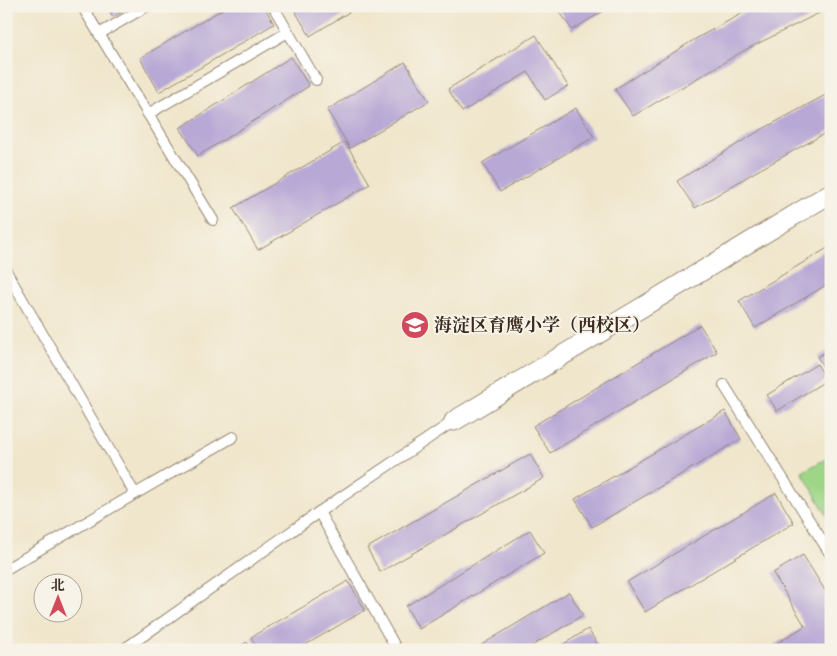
<svg xmlns="http://www.w3.org/2000/svg" width="837" height="656" font-family="'Libre Bodoni','Noto Serif SC',serif">
<style>
.green{fill:#9ed587;stroke:#6c8052}
.building{fill:#b7a8d5}
.lines{fill:none;stroke-linecap:round;stroke-linejoin:round}
.lane-casing{stroke:#968875;stroke-width:12}
.street-casing{stroke:#968875;stroke-width:21}
.lane{stroke:#fff;stroke-width:10}
.street{stroke:#fff;stroke-width:19}
.labels{text-anchor:middle;stroke-width:4;stroke-linejoin:round;paint-order:stroke}
.poi-label{font-size:18px;font-weight:bold;fill:#3b2a1e;stroke:#f7f3e8;text-anchor:start}
</style>
<rect width="100%" height="100%" fill="#f7f3e8"/>
<filter id="ink" filterUnits="userSpaceOnUse"><feTurbulence type="fractalNoise" baseFrequency=".02" numOctaves="2"/><feDisplacementMap in="SourceGraphic" scale="10" xChannelSelector="R" yChannelSelector="G"/><feConvolveMatrix kernelMatrix="1 2 1 2 8 2 1 2 1" color-interpolation-filters="sRGB"/></filter>
<filter id="wash" filterUnits="userSpaceOnUse"><feTurbulence type="fractalNoise" baseFrequency=".0096" numOctaves="4" result="noise"/><feDisplacementMap in="SourceGraphic" scale="20" xChannelSelector="R" yChannelSelector="G"/><feGaussianBlur stdDeviation="1.12" result="paint"/><feColorMatrix in="noise" values="0 0 0 0 0 0 0 0 0 0 0 0 0 0 0 0 0 1.4 0 .05"/><feComposite in="paint" operator="in"/></filter>
<g filter="url(#wash)">
<rect width="100%" height="100%" fill="#f0e6cc"/>
<path class="green" d="M831,456V522L802,472Z"/>
<g id="blocks">
<g class="building">
<path d="M107,6H132L113,17Z"/>
<path d="M228,6H264L274,24L159,92L140,58Z"/>
<path d="M292,6H359L310,36Z"/>
<path d="M556,6H612L572,30Z"/>
<path d="M756,6L831,7L745,50L633,116L615,89L697,38Z"/>
<path d="M536,35L568,86L545,100L528,72L462,112L448,89Z"/>
<path d="M291,57L309,86L198,156L180,128Z"/>
<path d="M405,62L429,101L350,148L327,110Z"/>
<path d="M831,92V130L757,171L695,208L677,181L759,131Z"/>
<path d="M576,108L594,137L500,192L482,163Z"/>
<path d="M345,142L370,184L258,250L233,208Z"/>
<path d="M831,246V282L755,328L739,301Z"/>
<path d="M700,325L717,352L550,453L533,426Z"/>
<path d="M831,349V378L817,357Z"/>
<path d="M817,364L827,380L777,411L767,395Z"/>
<path d="M725,411L741,439L592,527L575,499Z"/>
<path d="M530,454L544,478L380,572L367,548Z"/>
<path d="M776,493L794,523L645,612L627,582Z"/>
<path d="M530,530L544,553L419,629L406,606Z"/>
<path d="M803,555L831,600V647L826,650H766L805,626L773,573Z"/>
<path d="M348,581L365,610L297,650H258L251,637Z"/>
<path d="M569,592L583,615L525,650H473Z"/>
<path d="M588,629L601,650H554Z"/>
<path d="M247,642L252,650H233Z"/>
</g>
</g>
</g>
<g filter="url(#ink)">
<use href="#blocks" fill-opacity="0" stroke="#968875" stroke-width="1"/>
<g class="lines">
<defs>
<g id="lane">
<path d="M82,6L213,220"/>
<path d="M273,6L316,80"/>
<path d="M99,34L147,6"/>
<path d="M148,114L288,32"/>
<path d="M6,271L135,494"/>
<path d="M724,385L831,555"/>
<path d="M319,512L397,650"/>
<path d="M6,569L233,437"/>
<path d="M123,650L319,512L454,421"/>
</g>
<path id="street" d="M454,421L831,193"/>
</defs>
<use href="#lane" class="lane-casing"/>
<use href="#street" class="street-casing"/>
<use href="#lane" class="lane"/>
<use href="#street" class="street"/>
</g>
</g>
<defs>
<symbol id="school-disc" viewBox="-11 -11 22 22"><circle r="9.5" fill="#d1495b" stroke="#f7f3e8"/><path d="M0-5L7-2L0 1L-7-2ZM-4 1L0 2.5L4 1V4Q0 6-4 4Z" fill="#fff"/></symbol>
</defs>
<g fill-rule="evenodd">
<use href="#school-disc" x="399" y="309" width="32" height="32"/>
</g>
<g class="labels">
<g class="poi-label">
<text x="434" y="331">海淀区育鹰小学（西校区）</text>
</g>
</g>
<rect width="837" height="656" fill="none" stroke="#f7f3e8" stroke-width="25"/>
<g transform="translate(58 598)"><circle r="24" fill="#f7f3e8" stroke="#aca397"/>
<path d="M0-4L9 19L0 12L-9 19Z" fill="#d1495b"/>
<text y="-8" font-size="14" font-weight="bold" text-anchor="middle" fill="#3b2a1e">北</text>
</g>
</svg>
